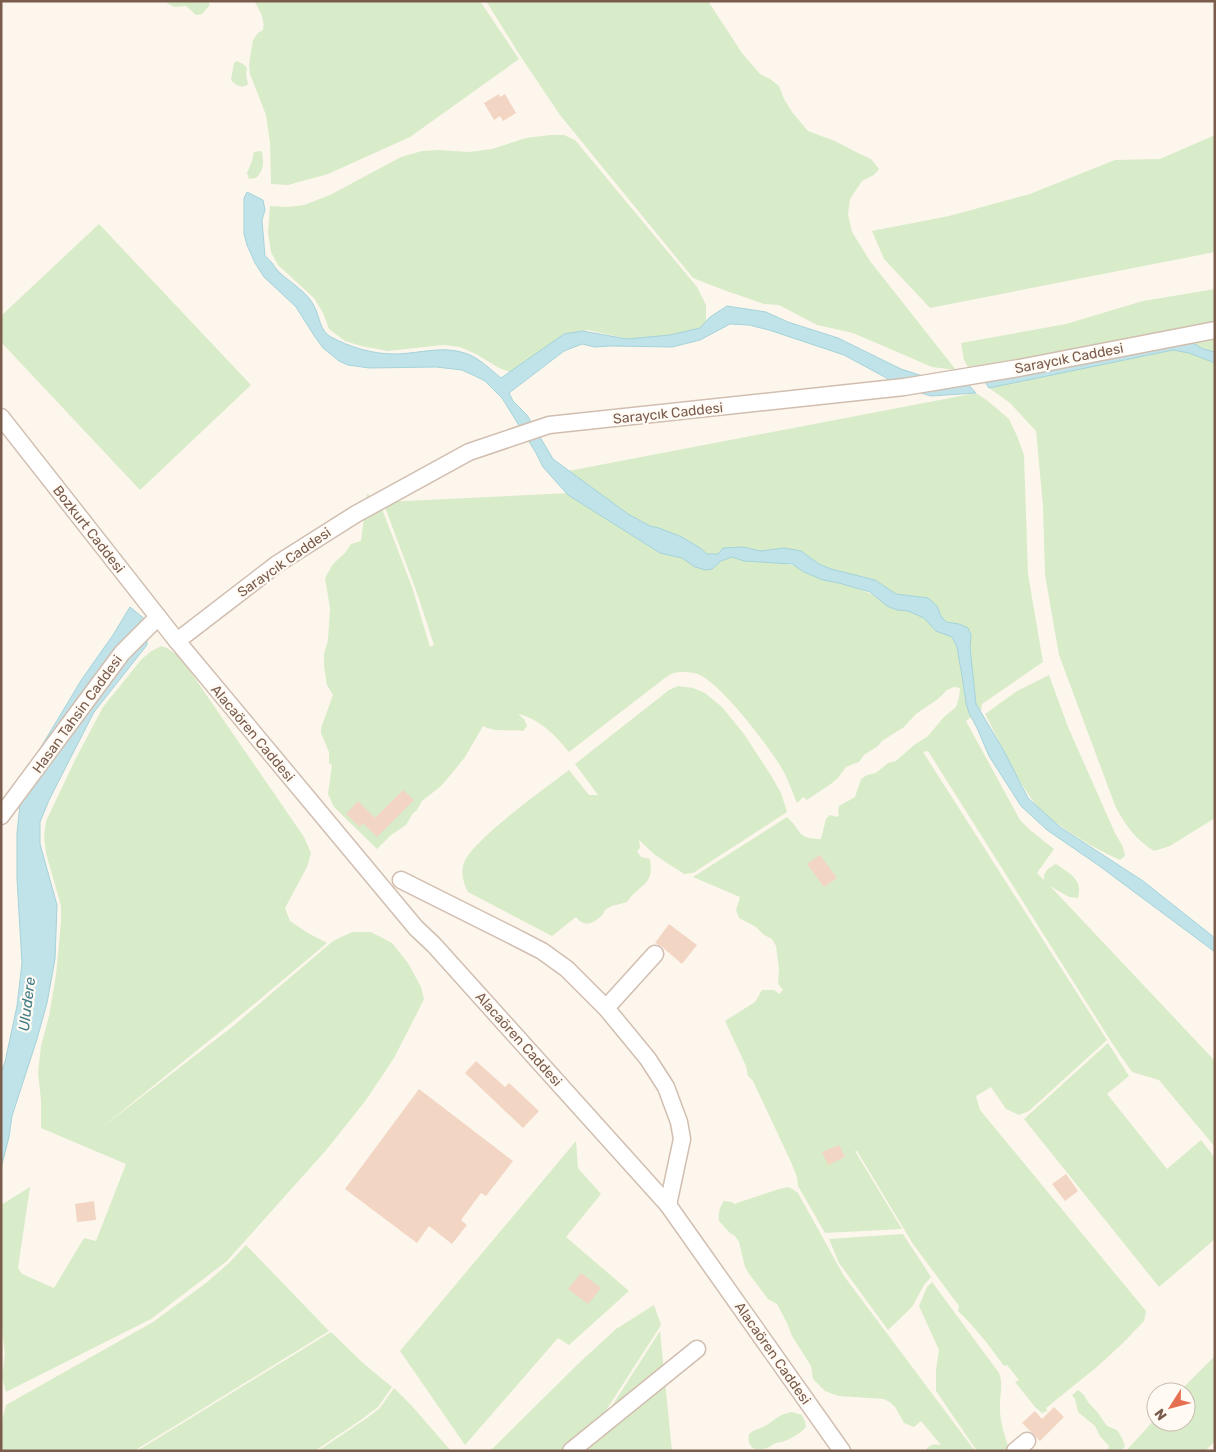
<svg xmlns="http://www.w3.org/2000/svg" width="1216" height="1452" font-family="Rubik,sans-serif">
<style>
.green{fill:#d8ecc9;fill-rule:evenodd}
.water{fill:#bfe3e8;stroke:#a5d3da}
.building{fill:#f3d5c3}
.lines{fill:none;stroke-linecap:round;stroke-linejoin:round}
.minor-casing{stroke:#d1beb0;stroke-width:19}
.minor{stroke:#fff;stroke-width:16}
.labels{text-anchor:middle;stroke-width:4.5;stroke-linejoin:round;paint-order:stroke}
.street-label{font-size:14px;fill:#7a5c4d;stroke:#fffaf3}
.water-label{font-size:15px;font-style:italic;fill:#437c86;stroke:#fffaf3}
</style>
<rect width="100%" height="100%" fill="#fdf6ec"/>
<g class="green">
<path d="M164,1H208L210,5L202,14L196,15L186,6L174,7Z"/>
<path d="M254,1H480L519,59L410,137L328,174L288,185L271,184L270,143L266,115L250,74L249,64L253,40L258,33L263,30C265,18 260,11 254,1Z"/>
<path d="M486,1H708L742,53L760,74L770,79L779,86L784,99L792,112L808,131L835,141L858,153L871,159L879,169L874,175L862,181L850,199L848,214L852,232L870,261L956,370L932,367L853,333L817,325L779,305L764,304L721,289L693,278L560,115L521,57Z"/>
<path d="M237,61L243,64L247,68L246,74L248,84C242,89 236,86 231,80L234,63Z"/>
<path d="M551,135H564L575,140L697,287L706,305V322L700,328L680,334L633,340L588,330L576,332L562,339L510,372L499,368L476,354L460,347L443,345L388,351L361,346L345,341L329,329L323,313L314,298L278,265L271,252L268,233L270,206L289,207L304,205L330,195L401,157L422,151L439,150L469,152L492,149L526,138Z"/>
<path d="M1215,135V252L930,308L884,259L872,231L949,216L1030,194L1115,160L1160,159Z"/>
<path d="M260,151L262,152C264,163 264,170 256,178L249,179L247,173L252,161L254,152Z"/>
<path d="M99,224L251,385L140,490L1,342V316Z"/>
<path d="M1215,289V818L1170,846L1154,851C1136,840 1127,827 1116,808L1059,655L1045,575L1043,506L1036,431L1010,403L989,388L983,379L971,373L964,360L961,343L1066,324L1143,301Z"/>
<path d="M976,393L988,401L1009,419L1017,436L1024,455L1028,574L1043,662L982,704L981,710L966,721L1020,820L1030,830L1054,849L1037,873L1044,880C1043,871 1049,868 1056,864C1070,874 1083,879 1078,898L1069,897L1050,886L1215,1061V1147L1159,1080L1132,1072L1112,1043L928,751L923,752L1107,1040L1029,1111L1019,1115L1006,1109L991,1087L976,1096L980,1110L1146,1311L1144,1321L1122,1344L1098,1366L1046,1408L1047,1411L1042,1413L1035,1407L1015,1382L1019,1380L1007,1365L1004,1366L987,1343L970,1323L958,1311L959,1306L913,1244L857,1151H855L902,1229L825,1233L798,1186L797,1177L791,1162L753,1081L748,1076L746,1066L725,1021L755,1002L762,990H774L779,994L783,990L778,984L779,969L776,946L772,939L764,935L756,927L739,918L736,910L740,897L693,877L787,817C802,830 796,839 821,839L826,819L830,815L837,817L839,815L838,812L839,806L855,797L861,779L867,775L876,773L888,763L896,761L914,745L927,737L944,717L956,707L959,698L960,688L954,687L947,690L938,699L916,714L904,727L882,741L878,746L864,755L859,762L846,767L838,778L832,783L807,800L803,797L797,803C793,793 789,783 785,774C772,750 724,687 700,675C694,672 681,671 674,673C670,674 665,678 661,681L569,752C556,736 540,719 518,714L524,719L527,726L523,731C509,729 496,733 483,726L465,757L453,772L441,786L422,801L417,810L413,813L406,825L391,835L377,849L334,807L328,794L332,765L329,763V752L321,733V728L333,695L327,685L324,666V654L328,640L330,608L325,578L333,564L345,553L351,544L361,541L367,494L379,501L384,514L412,587L430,647L434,645L417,593L383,502L570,493L683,553L708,565L725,556L714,559L647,532L563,472ZM734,553L805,562L908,608L816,573L768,558L731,555ZM911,609L965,634L967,659L961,658L958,640Z"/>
<path d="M161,646L167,648L181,658L304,837L311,853L307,867L285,908L290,921L308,933L327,943L253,1005L100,1129L232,1027L333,941L352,932H371L392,943L408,963L421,987L424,999L415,1017L394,1058L366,1100L327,1149L227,1261L151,1319L6,1392L2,1377L5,1353L1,1324V1205L30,1187L18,1268L22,1274L54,1288L84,1238L96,1241L126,1164L41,1128V1100L38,1073L41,1046L49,1016L56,975L61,921V906L46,853L44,836L46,821L76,758L103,707L141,660L150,652Z"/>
<path d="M1049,675L1068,727L1115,833L1123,847L1125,856L1120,860C1099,851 1050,823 1036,805C1015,778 1001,744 985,714L1017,691Z"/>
<path d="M678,686L693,688L705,693L722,707L744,734L772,777L781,793L787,812L693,873L684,874L655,855L639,840L640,848L637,851L641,857L650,859C654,887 641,882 627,902C622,904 612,905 608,908C605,909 604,912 603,914C594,924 584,928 576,917L552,936L468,892C464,884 460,873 464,863C471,841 548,786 569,770L589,795H598L575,764L669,690Z"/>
<path d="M1108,1043L1129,1076L1107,1094L1167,1169L1201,1140L1215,1158V1239L1159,1287L1024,1119Z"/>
<path d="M576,1141L578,1168L601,1194L566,1237L629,1291L569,1345L558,1338L465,1445L400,1351Z"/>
<path d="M789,1187L798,1193L844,1276L975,1451H925C930,1444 933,1444 941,1445L921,1421L914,1427L904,1423L895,1407L891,1403L884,1399L838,1396L825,1391L813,1379L811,1366L792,1336L787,1323L777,1304L768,1299L750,1275L745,1267L739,1242L735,1236L730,1233L719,1221C718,1213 719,1208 724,1201L732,1202L734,1204L779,1189Z"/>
<path d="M903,1234L931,1277L924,1285L912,1307L888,1330L839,1263L829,1239Z"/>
<path d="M246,1245L329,1331L134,1451H2L1,1424L6,1405L153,1322L206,1283L229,1263Z"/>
<path d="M932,1282L999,1373C1004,1386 999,1396 1000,1409C1000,1423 1005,1436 1009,1449L1007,1451H977L936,1391V1370L939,1350L919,1306L927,1287Z"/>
<path d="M654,1305L661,1325L580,1451H490L579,1363L616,1329Z"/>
<path d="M660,1331L672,1451H583Z"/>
<path d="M331,1332L363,1363L392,1387L378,1407L362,1419L315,1451H137Z"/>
<path d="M1215,1356V1441L1205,1451H1126L1156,1418V1422H1186V1392H1179Z"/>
<path d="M394,1388L411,1405L451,1451H318L367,1418L380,1408Z"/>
<path d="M1078,1390L1084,1395L1088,1402L1098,1413L1107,1426L1117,1430L1122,1438L1125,1446L1121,1451H1108L1109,1446L1100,1436L1095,1426L1078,1412L1075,1399L1072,1395Z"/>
<path d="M792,1412L802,1415L805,1421L806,1427C800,1434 790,1439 782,1442C780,1442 775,1443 774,1444C771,1445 770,1447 767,1448C753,1452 747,1447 749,1434C754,1430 758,1429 763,1427C775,1421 776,1415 792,1412Z"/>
</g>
<g class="water">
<path d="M247,192L263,200L265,210L262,220L265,256C272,261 274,267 280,273C291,283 309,293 315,308C320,318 320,331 331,337C350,347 372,354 394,354C420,354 444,344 470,355C481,360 491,370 501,378L564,334L583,331L627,339L670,335L700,328L710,317L727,306L766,312L788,322L838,338L901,369L929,378L967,383L976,393L931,396L905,388L844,355L769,330L749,325L730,324L700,340L672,347L611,346L595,347L582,344L564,351L509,393L513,401L527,415L553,459L628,514L650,526L659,528L682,537L700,548L707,554H718L723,548L743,547L761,551L784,548L801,551L819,564L831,569L875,580L896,594L928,598L937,606L941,616L946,622L959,624L968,628L971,635L970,647L976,704L1004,751L1028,798L1060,827L1143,881L1215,938V952L1098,865L1047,830L1021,806L989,756L977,728L969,713L966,703L962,676L957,647L952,637L936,631L924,618L908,611L897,610L887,606L870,592L839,583L823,580L804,572L792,564L744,561L732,557L721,561L712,569L706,570L695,567L682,558L660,553L568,495L543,467L536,453L502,398L485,381L473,375L462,370L436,367L369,368L348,365L339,361L323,348L315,337L296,307L264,277L255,263L247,245L244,234V198Z"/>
<path d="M1180,340L1193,343L1203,349L1215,352V363L1189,353L1173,350L989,388L983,379Z"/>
<path d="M130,607L147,621V645L94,712L49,800L40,822V844L57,905L55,959L47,1003L37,1039L12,1116L9,1137L1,1168V1073L5,1062L17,1006L22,963L17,879V833L21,795L32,762L82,679L113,635Z"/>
</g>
<g class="building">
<path d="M499,94L500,97L505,94L516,113L503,121L500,116L494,120L484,103Z"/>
<path d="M403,790L414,800L377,837L363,823L360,827L346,814L358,801L375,818Z"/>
<path d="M820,855L837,878L824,887L807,864Z"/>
<path d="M669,924L697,945L682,964L661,946L655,943Z"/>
<path d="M476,1061L505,1087L509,1083L539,1111L523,1128L465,1073Z"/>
<path d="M419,1089L513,1161L486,1196L481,1193L461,1220L467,1225L452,1244L429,1226L417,1243L345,1189Z"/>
<path d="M839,1145L845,1157L828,1165L822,1152Z"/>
<path d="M1066,1174L1078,1191L1065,1201L1052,1184Z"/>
<path d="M94,1201L96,1220L77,1222L75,1204Z"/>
<path d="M581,1273L601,1288L588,1304L568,1289Z"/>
<path d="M1054,1407L1064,1417L1040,1441L1022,1423L1035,1411L1042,1419Z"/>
</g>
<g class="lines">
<defs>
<g id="minor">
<path d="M1,417L177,641L386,892L416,928L434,945L668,1205L842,1451"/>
<path d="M177,641L277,564L356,514L469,452L549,425L904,387L1019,368L1215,330"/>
<path d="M1,816L122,653L158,617"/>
<path d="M401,880L511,935L542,951L567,969L606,1008L648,1059L666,1087L679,1122L682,1139L668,1205"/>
<path d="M606,1008L655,954"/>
<path d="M571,1451L697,1349"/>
<path d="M1015,1451L1027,1441"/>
</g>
</defs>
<use href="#minor" class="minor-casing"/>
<use href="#minor" class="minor"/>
</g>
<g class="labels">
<g class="street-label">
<text transform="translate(1069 358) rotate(-11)" y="5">Saraycık Caddesi</text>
<text transform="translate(668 413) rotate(-6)" y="5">Saraycık Caddesi</text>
<text transform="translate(89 529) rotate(52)" y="5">Bozkurt Caddesi</text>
<text transform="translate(284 562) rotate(-35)" y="5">Saraycık Caddesi</text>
<text transform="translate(77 714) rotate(-54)" y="5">Hasan Tahsin Caddesi</text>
<text transform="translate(253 733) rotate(50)" y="5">Alacaören Caddesi</text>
<text transform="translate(519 1039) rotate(48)" y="5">Alacaören Caddesi</text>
<text transform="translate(773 1353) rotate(55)" y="5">Alacaören Caddesi</text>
</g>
<g class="water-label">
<text transform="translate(27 1004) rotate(-83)" y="5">Uludere</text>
</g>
</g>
<rect width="1216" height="1452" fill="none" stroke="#7a5c4d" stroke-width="5"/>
<g transform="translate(1171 1407) rotate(234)"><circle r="24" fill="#fffaf3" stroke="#cabbb1"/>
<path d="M0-4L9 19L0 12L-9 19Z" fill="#e76f51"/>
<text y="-8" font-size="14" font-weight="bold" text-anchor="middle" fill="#7a5c4d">N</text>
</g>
</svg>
